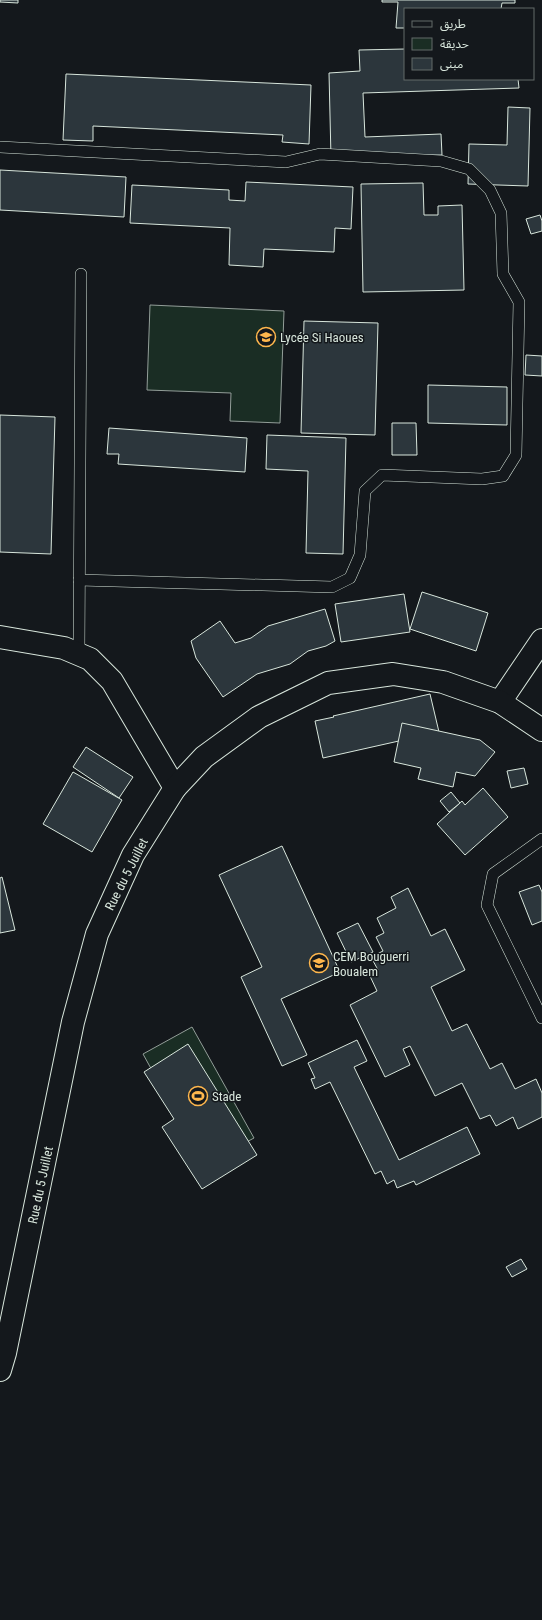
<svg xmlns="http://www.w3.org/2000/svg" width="542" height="1620" font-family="'Roboto Condensed','Noto Sans Arabic',sans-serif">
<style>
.green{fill:#1a2d24;stroke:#939e99}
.building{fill:#2c363c;stroke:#d8e6dc}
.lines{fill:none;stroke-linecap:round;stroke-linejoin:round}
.lane-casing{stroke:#d8e6dc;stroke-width:12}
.street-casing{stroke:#d8e6dc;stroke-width:24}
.secondary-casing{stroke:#d8e6dc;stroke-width:24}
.lane{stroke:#14181c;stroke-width:11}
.street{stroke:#14181c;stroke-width:22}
.secondary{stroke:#14181c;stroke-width:22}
.labels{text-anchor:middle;stroke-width:3;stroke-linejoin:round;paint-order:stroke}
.poi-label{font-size:13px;fill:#d8e6dc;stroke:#14181c;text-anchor:start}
.street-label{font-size:13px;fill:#d8e6dc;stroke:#14181c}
</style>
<rect width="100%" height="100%" fill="#14181c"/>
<g class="green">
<path d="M150,305L284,311L280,423L230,421L231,393L147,390Z"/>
<path d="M192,1027L254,1138L204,1165L143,1054Z"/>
</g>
<g class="building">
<path d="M0,0H18V3L0,2Z"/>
<path d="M382,0H515V3H502L501,9H405V28H396L398,2H382Z"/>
<path d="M405,49V79H518L519,88L363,93L365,137L441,134L442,155L331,158L329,73L360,71L359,50Z"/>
<path d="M66,74L311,85L309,144L282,142L283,135L93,126V141L63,140Z"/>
<path d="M508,107L530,108L528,186L468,184L469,144L507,145Z"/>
<path d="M0,170L126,177L124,217L0,210Z"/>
<path d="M246,182L353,187L351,229L335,228L334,252L264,249L263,267L229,265L230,228L130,223L132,185L229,190V200L245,201Z"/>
<path d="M423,183L424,215H438V206L462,205L464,290L363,292L361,184Z"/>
<path d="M540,215L542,221V231L531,234L526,219Z"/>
<path d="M304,321L378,323L375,435L301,433Z"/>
<path d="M526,355L542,356V376L525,375Z"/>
<path d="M428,385L507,387V425L428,423Z"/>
<path d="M0,415L55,417L51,554L0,552Z"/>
<path d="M392,423H416L417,455H392Z"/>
<path d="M109,428L247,438L245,472L118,464L119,454H107Z"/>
<path d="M267,435L346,438L343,554L306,553L308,471L266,469Z"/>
<path d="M422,592L488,613L476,651L410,629Z"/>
<path d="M404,594L410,632L341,642L335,604Z"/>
<path d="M325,609L335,641L326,646L308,651L290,664L257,674L223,697L196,658L191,641L220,621L235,643L251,638L268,626Z"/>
<path d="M430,694L439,732L323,758L315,721L334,717L333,716Z"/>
<path d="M402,723L480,740L495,752L475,776L456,772L453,787L418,779L421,768L394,762Z"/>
<path d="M86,747L133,777L119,798L73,767Z"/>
<path d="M524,768L528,784L511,788L507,771Z"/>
<path d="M73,772L122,800L92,852L43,824Z"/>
<path d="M483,788L508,817L465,855L437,824L462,801L465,805Z"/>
<path d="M451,792L460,803L449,812L440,801Z"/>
<path d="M282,846L340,972L281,999L307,1055L282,1066L241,977L262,967L219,875Z"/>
<path d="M2,877L15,930L0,933V878Z"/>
<path d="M539,885L542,892V921L532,925L519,892Z"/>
<path d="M408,888L431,936L445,929L465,970L431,987L452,1031L467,1024L490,1069L502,1063L515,1089L536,1079L542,1093V1117L518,1129L513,1117L496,1126L490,1115L480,1119L462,1083L435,1096L410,1046L403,1049L410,1065L385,1077L350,1005L377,991L369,974L378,970L371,957L383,951L376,937L384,933L377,918L396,908L391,897Z"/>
<path d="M358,923L373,952L351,962L337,933Z"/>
<path d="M357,1040L367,1061L354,1067L399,1160L467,1127L480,1154L416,1185L414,1181L397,1188L394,1180L387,1184L381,1171L375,1174L330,1082L315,1089L311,1079L315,1078L308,1063Z"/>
<path d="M188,1044L257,1155L202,1189L162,1127L174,1119L144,1072Z"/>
<path d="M521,1259L527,1269L512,1277L506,1267Z"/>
</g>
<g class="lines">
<defs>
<g id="lane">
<path d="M0,147L286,162L320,154L441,161L469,169L490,190L501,213L503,274L519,302L516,455L503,476L482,479L382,475L365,491L360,555L350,578L332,587L79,580"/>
<path d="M79,655L81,274"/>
<path d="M542,839L493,874L487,905L542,1018"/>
</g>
<g id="street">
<path d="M0,637L64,648L90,659L112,681L175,788"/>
<path d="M500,702L542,640"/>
</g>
<path id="secondary" d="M0,1370L5,1353L73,1022L97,934L133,855L175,788L204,757L259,717L328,683L393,674L443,682L500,702L542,730"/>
</defs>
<use href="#lane" class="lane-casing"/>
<use href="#street" class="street-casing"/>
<use href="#secondary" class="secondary-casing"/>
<use href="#lane" class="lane"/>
<use href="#street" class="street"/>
<use href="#secondary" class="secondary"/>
</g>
<defs>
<symbol id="school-ring" viewBox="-11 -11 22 22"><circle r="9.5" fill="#14181c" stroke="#ffb74d" stroke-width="1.5"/><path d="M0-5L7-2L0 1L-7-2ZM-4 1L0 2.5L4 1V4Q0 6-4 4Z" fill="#ffb74d"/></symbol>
<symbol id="stadium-ring" viewBox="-11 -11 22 22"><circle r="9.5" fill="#14181c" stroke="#ffb74d" stroke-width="1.5"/><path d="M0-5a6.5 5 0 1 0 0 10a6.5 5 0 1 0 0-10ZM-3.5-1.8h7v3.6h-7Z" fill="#ffb74d"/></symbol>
</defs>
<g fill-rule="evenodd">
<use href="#school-ring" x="255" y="326" width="22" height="22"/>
<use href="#school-ring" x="308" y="952" width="22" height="22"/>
<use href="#stadium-ring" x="187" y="1085" width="22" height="22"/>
</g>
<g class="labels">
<g class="poi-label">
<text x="280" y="342">Lycée Si Haoues</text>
<text x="333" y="961">CEM Bouguerri<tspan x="333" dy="15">Boualem</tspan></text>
<text x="212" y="1101">Stade</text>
</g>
<g class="street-label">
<text transform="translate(126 874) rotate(-63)" y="5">Rue du 5 Juillet</text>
<text transform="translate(40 1185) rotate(-78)" y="5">Rue du 5 Juillet</text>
</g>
</g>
<rect x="404" y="8" width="130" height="72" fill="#14181c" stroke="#626a69"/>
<rect x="412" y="21" width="20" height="6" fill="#14181c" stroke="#626a69"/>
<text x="440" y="28" font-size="12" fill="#d8e6dc">طريق</text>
<rect x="412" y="38" width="20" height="12" fill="#1a2d24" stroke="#626a69"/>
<text x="440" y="48" font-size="12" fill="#d8e6dc">حديقة</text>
<rect x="412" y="58" width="20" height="12" fill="#2c363c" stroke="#626a69"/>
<text x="440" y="68" font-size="12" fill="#d8e6dc">مبنى</text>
</svg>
